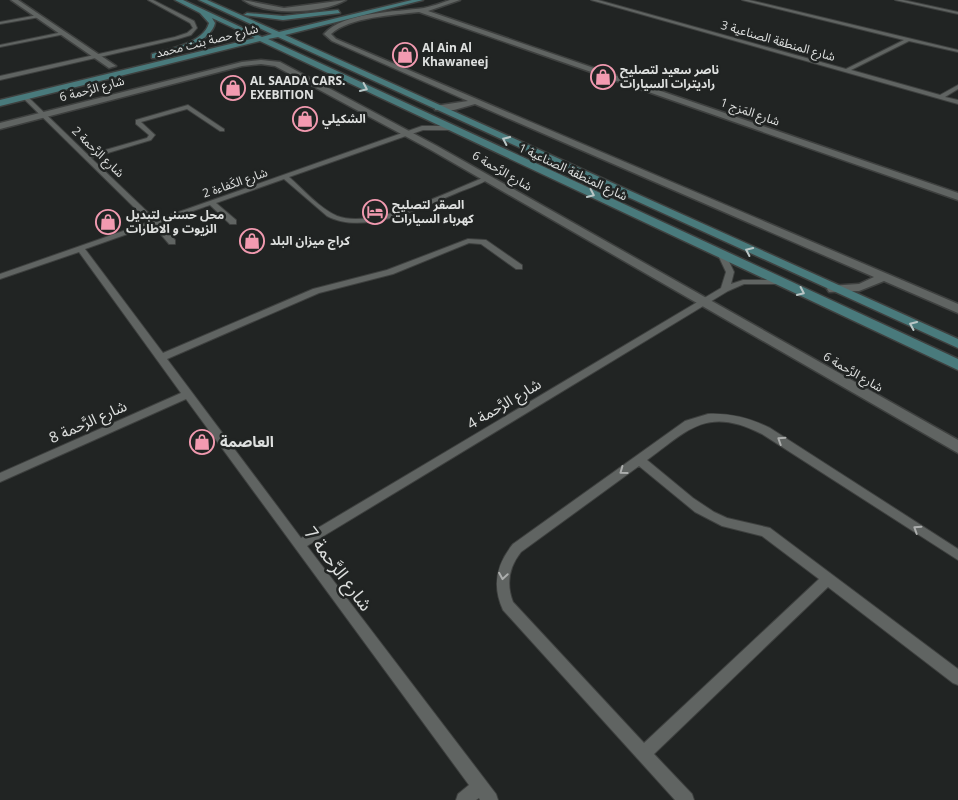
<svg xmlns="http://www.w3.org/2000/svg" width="958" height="800" font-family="'Open Sans','Noto Sans Arabic',sans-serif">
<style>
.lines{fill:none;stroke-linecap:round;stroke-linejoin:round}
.lane-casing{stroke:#3e403f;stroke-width:2}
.street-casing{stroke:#3e403f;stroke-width:3}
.secondary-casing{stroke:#3e403f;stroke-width:3}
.lane{fill:#606462;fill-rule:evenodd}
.street{fill:#606462;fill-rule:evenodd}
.secondary{fill:#497a7c;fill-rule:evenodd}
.oneway{stroke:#b9c6c6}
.oneway2{stroke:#acaead}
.labels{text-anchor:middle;stroke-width:5;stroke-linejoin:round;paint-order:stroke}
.far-street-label{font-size:12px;fill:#dee0df;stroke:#212423}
.far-poi-label{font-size:12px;font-weight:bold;fill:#dee0df;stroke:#212423;text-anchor:start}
.street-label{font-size:15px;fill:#dee0df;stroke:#212423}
.poi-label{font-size:15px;font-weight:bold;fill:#dee0df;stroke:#212423;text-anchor:start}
.near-street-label{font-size:18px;fill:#dee0df;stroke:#212423}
</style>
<rect width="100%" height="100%" fill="#212423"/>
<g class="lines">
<defs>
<g id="lane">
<path d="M148,0H153L194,21L197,28L191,35L178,39L0,80V76L175,37L187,33L193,28L190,23Z"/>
<path d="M591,0H598L846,69L904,40L742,0H749L958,50V52L909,41L851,70L940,95L958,85V89L945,97L958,100V104Z"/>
<path d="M895,0H903L958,12V14Z"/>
<path d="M38,15L40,17L0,24V22Z"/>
<path d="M63,32L65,34L0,47V45Z"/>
<path d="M23,96H27L88,155L147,138L149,135L136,124V120L188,105L224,129V131H220L187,109L141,122L155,135L151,140L91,158L156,220L422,126H449L452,128L449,130H423L289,177C304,190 319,208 337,216C373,230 450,191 485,177L490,178C482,184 469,188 459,192C424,207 364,236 327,216L284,179L216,203L236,220V224H230L210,205L159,223L175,240V244H169L153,225L85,249L163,353L313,289L387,270L468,239L486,240L522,265V269H516L481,244L469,243L393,274L319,293L167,359L301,538L721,288L726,272L718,255L719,253H725L734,272L731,284L743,280H779L783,282L779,284H744L728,291L307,546L496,794L498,800H480L479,798L476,800H456L458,794L469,785L186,399L0,482V473L181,393L79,252L0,279V274L149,222L23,98Z"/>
<path d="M708,414C731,413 750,418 770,428L958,549V560L762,434C708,406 689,429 647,460L693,498L714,512L727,518L770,528L958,669V685L953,683L828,587L654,754L692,794L694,800H675L503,610C492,586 496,565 513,544L685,421ZM639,466L695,512L722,526L762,536L819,579L644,743L513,602C506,584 509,567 521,552Z"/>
</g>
<g id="street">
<path d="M11,0H18L116,66L109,68Z"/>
<path d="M243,0L284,8L346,0C322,14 266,16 243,0Z"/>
<path d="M450,0H460L428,11L958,193V200L419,12C395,15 349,17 331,34L336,39L958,304V313L884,281L859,291L829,292L827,289L829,286L859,284L874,277L475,104L454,110H435V106L468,101L332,41L324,34C343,12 396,12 424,8C433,6 441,3 450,0Z"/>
<path d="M261,60L280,62L437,146L958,440V453L431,150L275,66L261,64L242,66L0,129V123L242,62Z"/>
</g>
<g id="secondary">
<path d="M175,0H183L262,37L272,34L199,0H207L279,32L412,0H423L285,35L958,339V348L278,37L268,39L958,359V370L260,41L0,106V100L255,38L212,18L215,23C212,41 169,59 152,58V54C169,49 204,43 209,23L200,13Z"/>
<path d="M338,10L340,13L283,20L244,15L247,13L283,16Z"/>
</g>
</defs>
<use href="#lane" class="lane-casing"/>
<use href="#street" class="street-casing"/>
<use href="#secondary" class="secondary-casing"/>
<use href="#lane" class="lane"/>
<use href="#street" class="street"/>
<use href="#secondary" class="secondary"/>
</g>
<defs><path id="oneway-chevron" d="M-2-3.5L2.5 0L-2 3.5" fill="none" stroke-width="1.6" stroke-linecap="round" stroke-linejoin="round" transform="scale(1.25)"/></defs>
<g class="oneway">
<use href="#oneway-chevron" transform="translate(364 88) rotate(25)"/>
<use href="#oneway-chevron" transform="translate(506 140) rotate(-155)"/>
<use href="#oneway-chevron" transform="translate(591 194) rotate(25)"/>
<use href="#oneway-chevron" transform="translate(749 251) rotate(-155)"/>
<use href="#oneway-chevron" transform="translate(801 292) rotate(25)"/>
<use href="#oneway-chevron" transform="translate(913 325) rotate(-156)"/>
</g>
<g class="oneway2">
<use href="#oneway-chevron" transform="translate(781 440) rotate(-147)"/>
<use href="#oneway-chevron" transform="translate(623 471) rotate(144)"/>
<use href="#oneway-chevron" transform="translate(917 529) rotate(-147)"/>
<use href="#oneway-chevron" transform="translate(503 576) rotate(99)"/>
</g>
<defs>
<symbol id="shop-ring" viewBox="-11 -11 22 22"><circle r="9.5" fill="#212423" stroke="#f29ab0" stroke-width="1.5"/><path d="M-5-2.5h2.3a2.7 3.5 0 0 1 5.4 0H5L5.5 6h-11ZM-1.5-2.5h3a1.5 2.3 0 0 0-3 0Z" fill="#f29ab0"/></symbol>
<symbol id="hotel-ring" viewBox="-11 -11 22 22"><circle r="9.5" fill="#212423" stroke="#f29ab0" stroke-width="1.5"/><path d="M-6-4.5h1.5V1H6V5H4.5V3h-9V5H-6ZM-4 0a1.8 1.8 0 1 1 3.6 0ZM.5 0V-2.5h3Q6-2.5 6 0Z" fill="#f29ab0"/></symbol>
</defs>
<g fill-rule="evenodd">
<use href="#shop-ring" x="391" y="41" width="28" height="28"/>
<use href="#shop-ring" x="589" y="63" width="28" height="28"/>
<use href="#shop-ring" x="219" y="74" width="28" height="28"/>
<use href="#shop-ring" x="291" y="105" width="28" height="28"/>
<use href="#hotel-ring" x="361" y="198" width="28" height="28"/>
<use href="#shop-ring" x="94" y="208" width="28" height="28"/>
<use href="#shop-ring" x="238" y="227" width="28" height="28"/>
<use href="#shop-ring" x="188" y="428" width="28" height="28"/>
</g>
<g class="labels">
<g class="far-street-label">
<text transform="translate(207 41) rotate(-14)" y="4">شارع حصة بنت محمد</text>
<text transform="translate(778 41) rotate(16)" y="4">شارع المنطقة الصناعية 3</text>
<text transform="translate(92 89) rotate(-15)" y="4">شارع الرَّحمة 6</text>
<text transform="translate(750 112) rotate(19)" y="4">شارع المَزج 1</text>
<text transform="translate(98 152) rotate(44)" y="4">شارع الرَّحمة 2</text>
<text transform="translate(502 171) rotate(30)" y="4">شارع الرَّحمة 6</text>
<text transform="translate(573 172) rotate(25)" y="4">شارع المنطقة الصناعية 1</text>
<text transform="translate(235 183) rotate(-19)" y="4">شارع الكَفاءة 2</text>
<text transform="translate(853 372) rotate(30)" y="4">شارع الرَّحمة 6</text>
</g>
<g class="far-poi-label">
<text x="422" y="52">Al Ain Al<tspan x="422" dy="14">Khawaneej</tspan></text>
<text x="620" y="74">ناصر سعيد لتصليح<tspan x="620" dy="14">راديترات السيارات</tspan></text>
<text x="250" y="85">AL SAADA CARS.<tspan x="250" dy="14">EXEBITION</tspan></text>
<text x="322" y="123">الشكيلي</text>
<text x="392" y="209">الصقر لتصليح<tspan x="392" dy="14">كهرباء السيارات</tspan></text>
<text x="126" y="219">محل حسنى لتبديل<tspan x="126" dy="14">الزيوت و الاطارات</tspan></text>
<text x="270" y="245">كراج ميزان البلد</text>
</g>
<g class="street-label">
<text transform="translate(504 404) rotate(-31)" y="5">شارع الرَّحمة 4</text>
<text transform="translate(88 422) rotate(-24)" y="5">شارع الرَّحمة 8</text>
</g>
<g class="poi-label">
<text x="220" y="447">العاصمة</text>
</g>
<g class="near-street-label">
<text transform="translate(338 569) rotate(53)" y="6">شارع الرَّحمة 7</text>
</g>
</g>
</svg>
